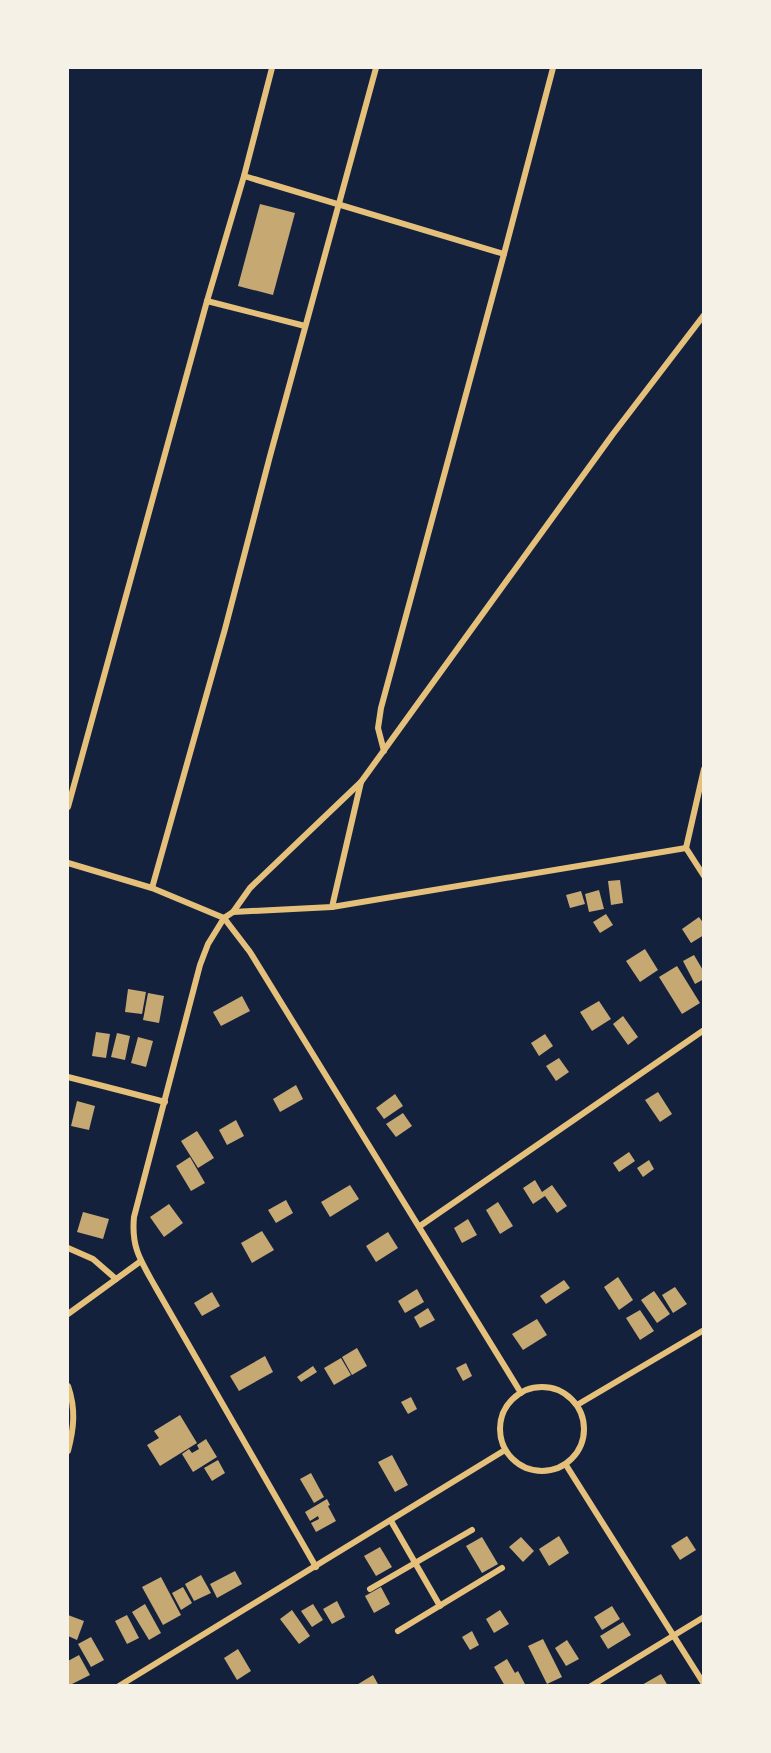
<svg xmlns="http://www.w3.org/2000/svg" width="771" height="1753" font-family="Rubik,sans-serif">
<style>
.building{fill:#c6a872}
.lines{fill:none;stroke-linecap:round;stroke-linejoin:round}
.minor{stroke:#e5c07b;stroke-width:6}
</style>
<rect width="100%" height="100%" fill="#14213d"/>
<g class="building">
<path d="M260,204L295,213L273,295L238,286Z"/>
<path d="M620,880L623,903L611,905L608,881Z"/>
<path d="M599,890L604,909L589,912L585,894Z"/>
<path d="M581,891L585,904L570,908L566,895Z"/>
<path d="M606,914L613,925L600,933L593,922Z"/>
<path d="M699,917L704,924V935L691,943L682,929Z"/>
<path d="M645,949L658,970L640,982L626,961Z"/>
<path d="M694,955L704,972V979L695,984L683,961Z"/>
<path d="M677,966L700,1003L682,1014L659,977Z"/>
<path d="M128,989L146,992L142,1014L125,1012Z"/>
<path d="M148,993L164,996L159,1023L143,1020Z"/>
<path d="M242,996L250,1011L221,1026L213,1012Z"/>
<path d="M599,1001L611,1019L592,1031L580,1012Z"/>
<path d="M623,1016L638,1037L628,1045L613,1024Z"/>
<path d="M96,1032L110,1034L106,1058L92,1056Z"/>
<path d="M117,1033L130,1036L125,1060L111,1057Z"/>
<path d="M545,1034L553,1046L539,1056L531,1043Z"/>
<path d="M138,1037L153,1041L146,1067L131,1063Z"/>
<path d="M559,1058L569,1072L556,1081L546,1066Z"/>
<path d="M296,1085L303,1099L280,1112L273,1099Z"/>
<path d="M658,1092L672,1114L660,1122L645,1100Z"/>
<path d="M395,1094L403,1106L384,1119L376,1108Z"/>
<path d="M77,1101L95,1106L89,1130L71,1126Z"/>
<path d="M403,1113L412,1126L396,1137L386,1124Z"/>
<path d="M236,1120L244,1136L227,1145L219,1130Z"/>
<path d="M197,1131L214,1158L198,1168L181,1141Z"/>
<path d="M629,1152L635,1161L619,1172L613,1163Z"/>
<path d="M190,1157L205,1183L191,1191L176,1166Z"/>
<path d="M649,1160L654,1169L643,1177L637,1168Z"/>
<path d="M535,1180L542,1192L552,1185L567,1206L557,1213L545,1196L533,1204L523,1188Z"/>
<path d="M350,1185L359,1199L330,1217L321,1202Z"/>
<path d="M286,1200L293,1213L276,1223L268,1210Z"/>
<path d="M498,1202L513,1226L500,1234L486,1210Z"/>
<path d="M169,1204L183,1223L164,1237L150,1217Z"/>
<path d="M83,1212L109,1219L103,1239L77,1232Z"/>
<path d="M468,1219L477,1235L462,1243L454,1228Z"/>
<path d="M262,1231L274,1250L252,1263L241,1243Z"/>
<path d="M388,1232L398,1248L376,1262L366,1246Z"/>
<path d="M618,1277L633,1300L619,1310L604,1287Z"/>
<path d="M564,1280L570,1288L546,1304L540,1296Z"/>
<path d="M675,1287L687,1304L673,1313L662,1295Z"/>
<path d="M417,1289L424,1302L405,1313L398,1301Z"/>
<path d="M654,1291L670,1314L657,1323L641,1300Z"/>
<path d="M212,1292L220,1306L202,1316L194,1303Z"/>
<path d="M428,1308L435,1320L420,1328L414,1317Z"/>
<path d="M640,1310L654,1331L640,1340L626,1318Z"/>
<path d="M537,1319L547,1335L523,1350L512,1334Z"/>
<path d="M357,1348L367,1366L352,1375L342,1357Z"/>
<path d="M265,1356L273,1372L239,1391L230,1376Z"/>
<path d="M341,1358L351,1375L334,1385L324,1368Z"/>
<path d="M466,1363L472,1376L463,1381L456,1368Z"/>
<path d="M313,1366L317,1372L301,1382L297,1377Z"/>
<path d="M411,1397L417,1409L408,1414L401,1402Z"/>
<path d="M180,1415L197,1443L160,1466L147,1445L159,1438L154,1431Z"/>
<path d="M206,1439L217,1457L193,1472L182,1454L189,1449L192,1453L199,1449L197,1445Z"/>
<path d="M392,1455L408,1485L395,1492L378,1462Z"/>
<path d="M218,1460L225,1473L212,1481L204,1468Z"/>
<path d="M311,1473L324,1497L314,1503L300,1479Z"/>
<path d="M327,1499L330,1505L328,1506L336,1521L316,1532L311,1523L319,1519L318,1516L310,1521L305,1512Z"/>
<path d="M559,1536L569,1553L549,1566L539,1549Z"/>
<path d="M687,1536L696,1550L680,1560L671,1546Z"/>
<path d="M482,1537L498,1564L482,1573L466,1546Z"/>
<path d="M521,1537L534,1551L523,1562L509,1547Z"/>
<path d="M380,1547L392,1567L376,1576L364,1556Z"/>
<path d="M235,1571L242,1584L217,1598L210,1584Z"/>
<path d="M201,1575L211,1593L194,1601L185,1584Z"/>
<path d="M161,1577L181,1615L163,1625L142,1587Z"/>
<path d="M183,1587L192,1603L181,1610L172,1593Z"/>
<path d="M381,1587L390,1604L374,1613L365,1596Z"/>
<path d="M337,1601L345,1617L332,1624L323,1609Z"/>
<path d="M145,1604L161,1633L149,1640L132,1612Z"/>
<path d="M313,1604L323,1620L312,1627L301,1611Z"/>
<path d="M612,1606L620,1619L602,1630L594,1617Z"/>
<path d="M292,1610L310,1636L299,1644L280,1619Z"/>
<path d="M500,1610L509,1624L494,1633L486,1619Z"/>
<path d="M68,1615L84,1621L77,1640L68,1636Z"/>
<path d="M127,1615L139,1638L127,1644L115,1621Z"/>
<path d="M623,1622L631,1635L608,1649L600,1636Z"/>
<path d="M472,1631L479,1645L470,1650L462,1637Z"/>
<path d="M91,1637L104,1660L91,1667L78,1644Z"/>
<path d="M543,1639L562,1677L547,1684L528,1646Z"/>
<path d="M567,1640L579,1659L566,1666L555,1648Z"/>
<path d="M238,1649L251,1671L237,1680L224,1658Z"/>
<path d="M79,1655L90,1675L68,1686V1661Z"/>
<path d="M507,1659L515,1673L518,1671L526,1686H505L494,1667Z"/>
<path d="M661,1674L668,1686H640Z"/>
<path d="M373,1675L379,1686H355Z"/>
</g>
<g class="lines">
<g class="minor">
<path d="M244,176L504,254"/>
<path d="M207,301L305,326"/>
<path d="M384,751L378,728L381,708L504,254L553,68"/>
<path d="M68,807L207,301L244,176L272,68"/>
<path d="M686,848L704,769"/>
<path d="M686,848L704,876"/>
<path d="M68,863L152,888L224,918"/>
<path d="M152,888L225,629L270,456L376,68"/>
<path d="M332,907L361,782"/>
<path d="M233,912L332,907L686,848"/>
<path d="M224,918L250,952L521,1393"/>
<path d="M68,1077L165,1102"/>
<path d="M420,1226L704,1030"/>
<path d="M68,1248L93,1259L116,1279"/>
<path d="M68,1314L141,1261"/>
<path d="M68,1386C76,1409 74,1428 68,1451"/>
<circle cx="542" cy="1429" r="42"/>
<path d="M577,1405L704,1330"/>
<path d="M566,1465L704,1684"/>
<path d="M391,1521L440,1606"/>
<path d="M316,1567L156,1288C141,1261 131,1248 134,1217L200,965L208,944L224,918L233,912L250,888L361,782L613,434L704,315"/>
<path d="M370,1589L472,1530"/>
<path d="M398,1631L502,1568"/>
<path d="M119,1686L505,1450"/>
<path d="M591,1686L704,1617"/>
</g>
</g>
<rect width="771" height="1753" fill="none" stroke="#f6f1e7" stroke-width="138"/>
</svg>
